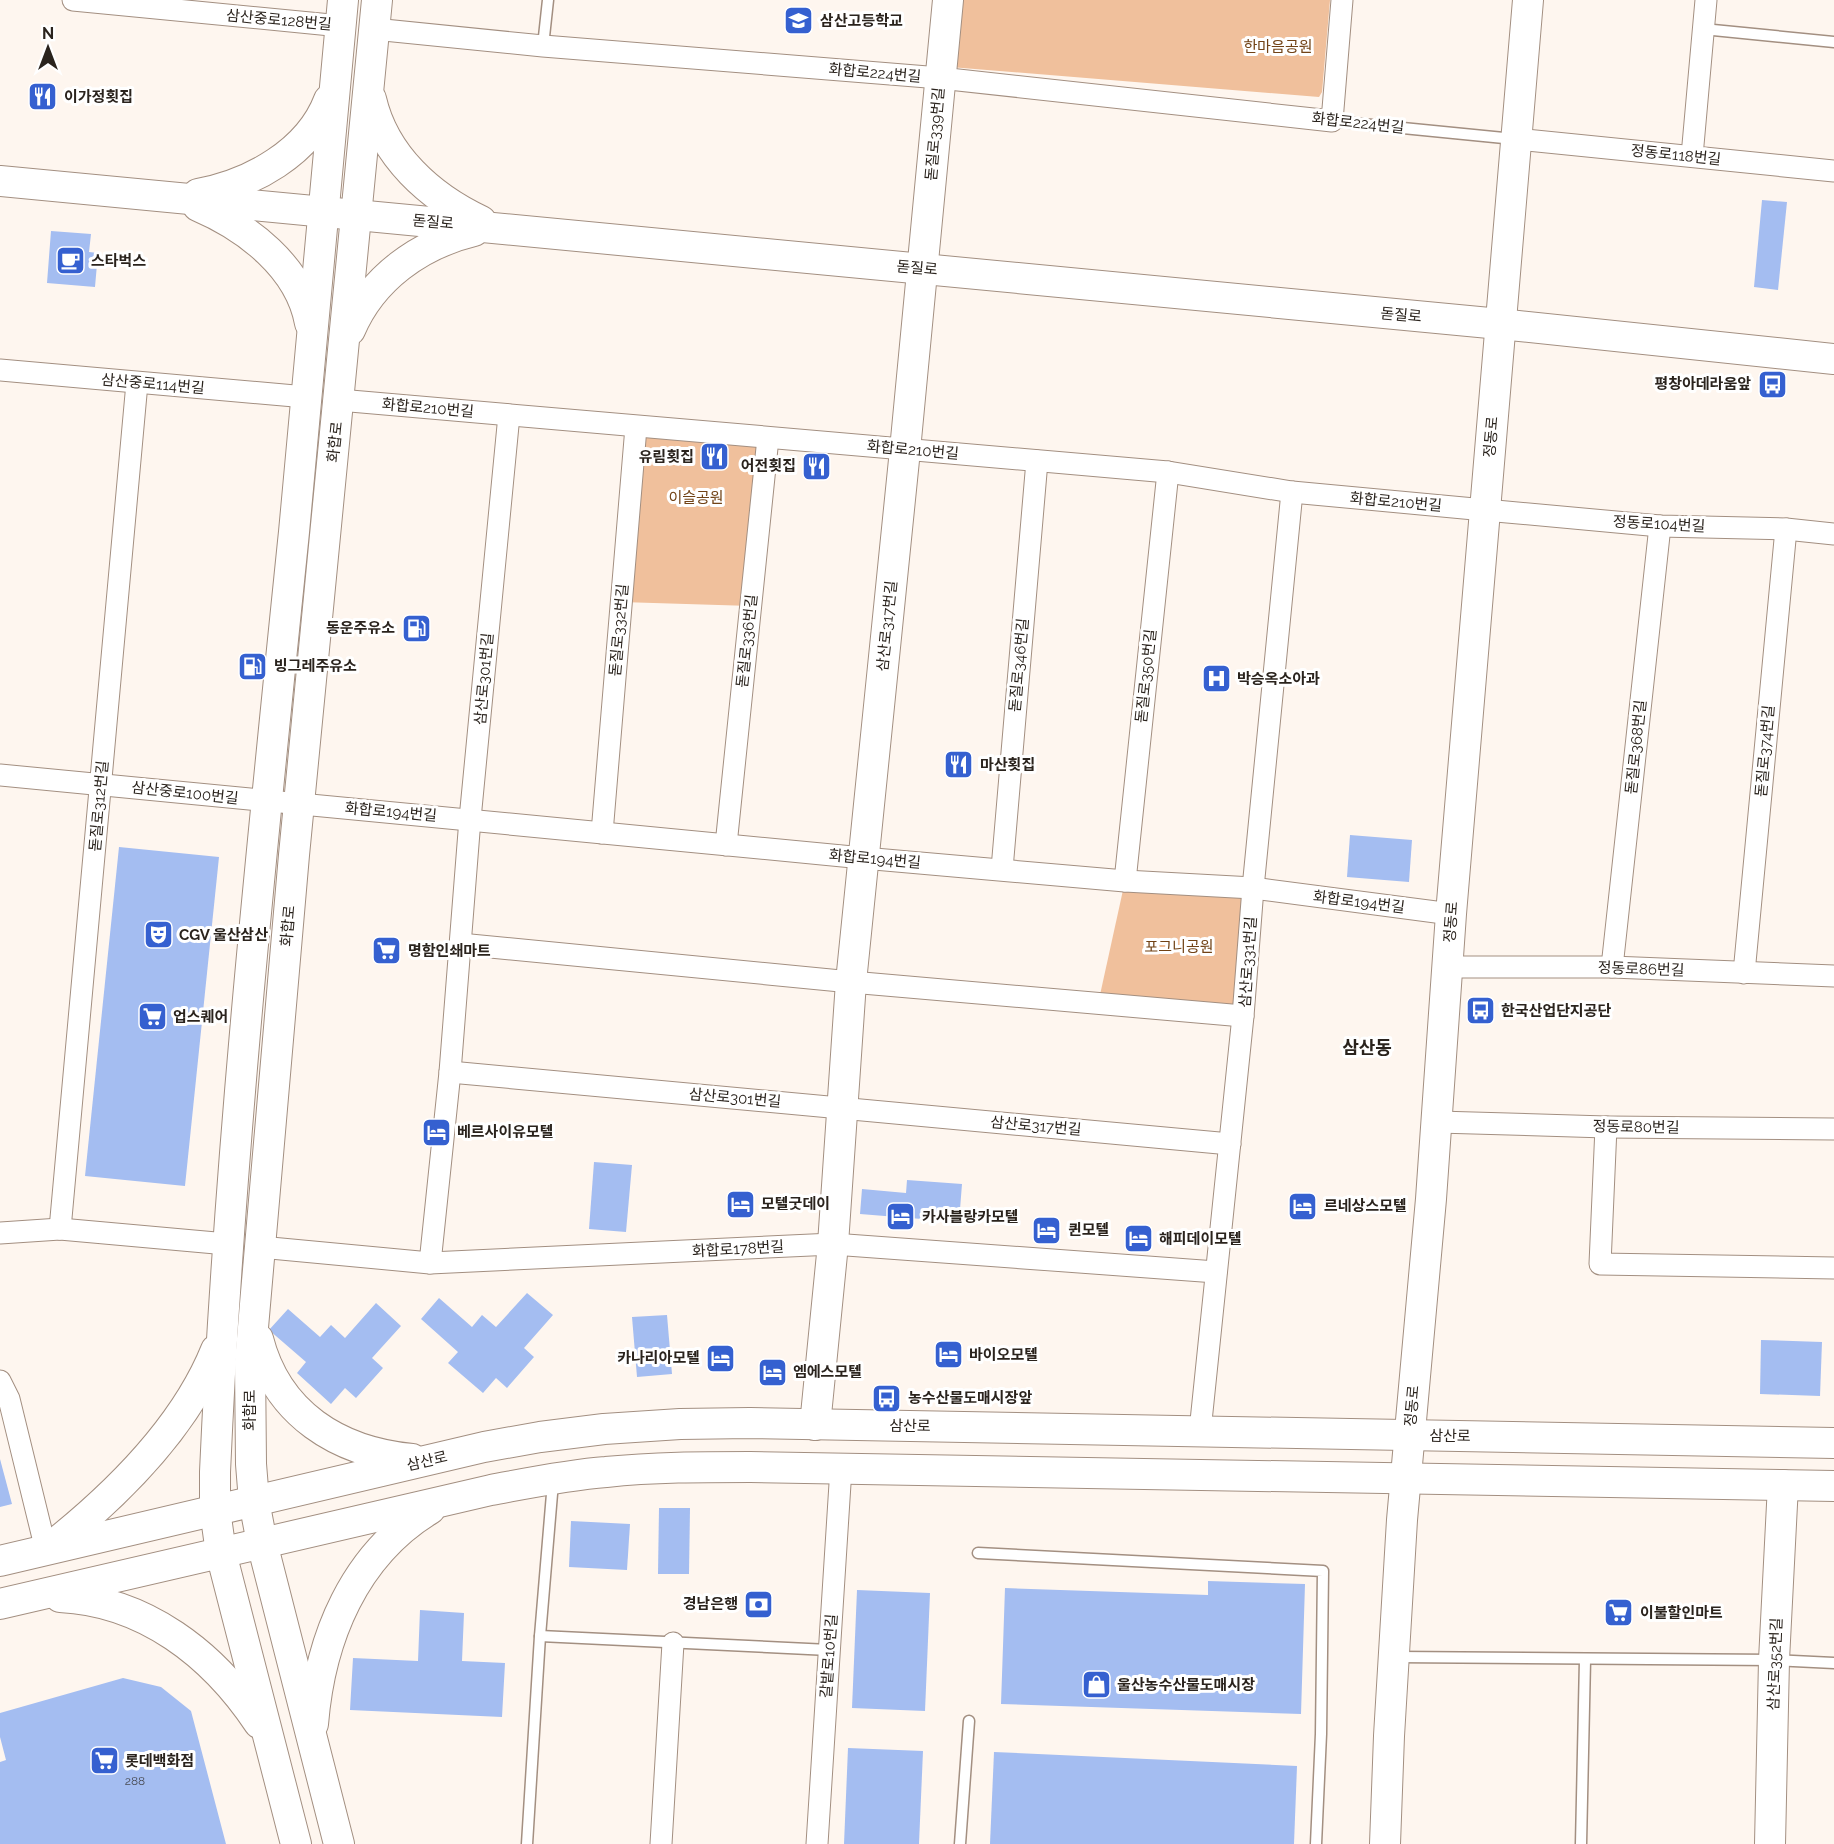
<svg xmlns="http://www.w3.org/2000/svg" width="1834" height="1844" font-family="Raleway,'Noto Sans KR',sans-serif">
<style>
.green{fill:#f0c09c}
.building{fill:#a4bdf1}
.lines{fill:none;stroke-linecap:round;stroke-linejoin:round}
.lane-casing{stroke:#a38f81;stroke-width:13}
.street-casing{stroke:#a38f81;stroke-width:23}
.secondary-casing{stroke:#a38f81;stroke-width:32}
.lane{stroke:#fff;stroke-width:10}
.street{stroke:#fff;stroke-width:21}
.secondary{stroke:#fff;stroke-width:30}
.labels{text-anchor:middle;stroke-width:6;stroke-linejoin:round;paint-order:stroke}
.number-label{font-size:12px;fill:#484a52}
.street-label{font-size:15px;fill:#2a231d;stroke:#fff}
.poi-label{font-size:15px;font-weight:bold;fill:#2a231d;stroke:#fff;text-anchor:start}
.park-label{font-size:15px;fill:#714215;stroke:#fff}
.quarter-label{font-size:18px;font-weight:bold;fill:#2a231d;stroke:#fff}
</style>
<rect width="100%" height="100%" fill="#fef6ef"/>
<g class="green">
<path d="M955,0H1330L1322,92L1319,97L950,67Z"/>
<path d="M636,427L768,438L751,606L621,602Z"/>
<path d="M1125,881L1253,888L1243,1016L1098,1004Z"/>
</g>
<g class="building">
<path d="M1762,200L1787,202L1778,290L1754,287Z"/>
<path d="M51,231L91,234L89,252L98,253L95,287L47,283Z"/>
<path d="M1350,835L1412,840L1409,882L1347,877Z"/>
<path d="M119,847L219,857L185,1186L85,1176Z"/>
<path d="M594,1162L632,1165L626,1232L589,1229Z"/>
<path d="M907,1180L962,1184L959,1222L860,1214L862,1189L906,1193Z"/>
<path d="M527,1293L553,1315L524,1348L534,1357L507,1388L496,1378L483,1393L448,1363L458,1352L421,1319L439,1298L472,1327L482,1315L496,1327Z"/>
<path d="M376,1303L401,1326L372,1358L383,1368L356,1398L345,1388L331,1404L297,1373L306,1362L269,1330L288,1309L320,1337L331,1325L345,1338Z"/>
<path d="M667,1315L672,1374L637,1377L632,1317Z"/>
<path d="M1761,1340L1822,1342L1820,1396L1760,1394Z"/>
<path d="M0,1459L12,1504L0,1507Z"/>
<path d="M659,1508H690L689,1574H658Z"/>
<path d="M571,1521L630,1524L627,1570L569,1567Z"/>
<path d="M1208,1581L1305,1584L1301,1714L1001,1704L1005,1588L1208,1595Z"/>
<path d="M857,1590L930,1593L925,1711L852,1708Z"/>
<path d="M420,1610L464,1613L462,1661L505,1663L502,1717L350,1710L353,1658L418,1661Z"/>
<path d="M123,1678L161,1687L191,1711L226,1844H0V1762L6,1760L0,1737V1713Z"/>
<path d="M848,1748L923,1751L919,1844H844Z"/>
<path d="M994,1752L1297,1766L1294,1844H990Z"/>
</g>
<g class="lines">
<defs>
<g id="lane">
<path d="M1703,29L1834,42"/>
<path d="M543,46L548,0"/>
<path d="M1332,121L1514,139"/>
<path d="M978,1553L1323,1571L1321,1734L1316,1844"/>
<path d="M540,1636L829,1650"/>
<path d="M1396,1657L1774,1660L1834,1663"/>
<path d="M527,1844L540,1636L553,1482"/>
<path d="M960,1844L969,1721"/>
<path d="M1581,1844L1585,1660"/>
</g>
<g id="street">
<path d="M73,0L341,26"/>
<path d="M374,29L543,46L940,78L1332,121L1342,0"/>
<path d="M1517,139L1834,171"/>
<path d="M1692,156L1706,0"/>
<path d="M0,370L306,397"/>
<path d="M339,400L1168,472L1292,492L1485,510L1660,526L1786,529L1834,534"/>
<path d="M0,775L863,858L1125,881L1253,888L1451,914"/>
<path d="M602,833L636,427"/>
<path d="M726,845L768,438"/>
<path d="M1002,869L1037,461"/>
<path d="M1125,881L1168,472"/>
<path d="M460,944L851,982L1243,1016"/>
<path d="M1448,967H1612L1834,976"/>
<path d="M1612,967L1660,526"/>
<path d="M1744,973L1786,529"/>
<path d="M450,1072L1230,1144"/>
<path d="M1438,1122L1606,1127L1834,1129"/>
<path d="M1606,1127L1600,1264L1834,1268"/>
<path d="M60,1229L137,383"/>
<path d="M0,1233L60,1229L227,1244"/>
<path d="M260,1247L430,1263L833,1244L1216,1272"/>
<path d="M430,1263L450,1072L470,819L509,415"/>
<path d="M0,1381L9,1399L46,1550"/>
<path d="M1200,1431L1243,1016L1253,888L1292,492"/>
<path d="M661,1844L673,1643"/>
<path d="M817,1844L841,1468"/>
</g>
<g id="secondary">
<path d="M371,99C384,156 430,197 481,221"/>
<path d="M0,181L1500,324L1834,359"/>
<path d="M198,194C251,184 309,153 329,100"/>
<path d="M198,206C247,227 300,267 310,323"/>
<path d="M350,330C372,278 420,244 474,231"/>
<path d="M258,1339C277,1414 338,1452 412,1459"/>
<path d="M815,1425L833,1244L851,982L905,450L948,0"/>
<path d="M52,1546C116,1495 185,1427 216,1350"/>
<path d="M0,1561L484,1447L540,1437L604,1429L680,1424L750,1423L1834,1443"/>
<path d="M60,1597C145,1601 213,1654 259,1723"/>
<path d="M0,1604L491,1490C529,1483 567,1475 606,1472C654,1467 702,1467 750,1467L1834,1486"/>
<path d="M313,1724C320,1638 354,1555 430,1509"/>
<path d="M296,1844L221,1553L215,1510V1472C229,1158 262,845 294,532C311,355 326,177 343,0"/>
<path d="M339,1844L262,1543L254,1501L251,1464L250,1362L294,855L377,0"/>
<path d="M1385,1844L1389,1736L1402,1520L1431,1199L1451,914L1528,0"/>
<path d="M1770,1844L1774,1660L1783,1485"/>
</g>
</defs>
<use href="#lane" class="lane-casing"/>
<use href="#street" class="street-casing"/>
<use href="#secondary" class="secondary-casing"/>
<use href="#lane" class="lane"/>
<use href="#street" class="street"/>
<use href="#secondary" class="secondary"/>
</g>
<defs>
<symbol id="school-square" viewBox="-11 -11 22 22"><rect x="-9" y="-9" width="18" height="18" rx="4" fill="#3560d0" stroke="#fff"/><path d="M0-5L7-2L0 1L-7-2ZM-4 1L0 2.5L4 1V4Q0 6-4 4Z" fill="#fff"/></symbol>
<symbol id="restaurant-square" viewBox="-11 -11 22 22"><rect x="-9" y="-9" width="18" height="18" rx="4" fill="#3560d0" stroke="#fff"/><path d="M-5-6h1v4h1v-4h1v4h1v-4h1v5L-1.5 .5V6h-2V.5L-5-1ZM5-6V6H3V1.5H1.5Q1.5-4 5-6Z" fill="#fff"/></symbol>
<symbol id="cafe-square" viewBox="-11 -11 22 22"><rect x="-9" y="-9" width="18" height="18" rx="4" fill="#3560d0" stroke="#fff"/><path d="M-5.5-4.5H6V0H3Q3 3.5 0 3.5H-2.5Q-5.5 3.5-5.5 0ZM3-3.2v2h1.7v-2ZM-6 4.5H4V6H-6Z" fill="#fff"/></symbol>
<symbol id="bus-square" viewBox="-11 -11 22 22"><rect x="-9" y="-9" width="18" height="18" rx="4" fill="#3560d0" stroke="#fff"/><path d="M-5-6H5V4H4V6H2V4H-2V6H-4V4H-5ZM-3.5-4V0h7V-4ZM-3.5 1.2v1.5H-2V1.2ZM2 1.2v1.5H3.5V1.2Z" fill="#fff"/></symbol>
<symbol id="fuel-square" viewBox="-11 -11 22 22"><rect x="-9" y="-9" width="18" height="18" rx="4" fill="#3560d0" stroke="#fff"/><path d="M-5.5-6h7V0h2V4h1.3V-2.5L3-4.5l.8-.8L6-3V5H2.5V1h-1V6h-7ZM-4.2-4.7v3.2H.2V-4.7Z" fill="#fff"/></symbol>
<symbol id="hospital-square" viewBox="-11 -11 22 22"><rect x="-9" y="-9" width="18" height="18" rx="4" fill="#3560d0" stroke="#fff"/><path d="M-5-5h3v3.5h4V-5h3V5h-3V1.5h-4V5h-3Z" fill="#fff"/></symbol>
<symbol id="theatre-square" viewBox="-11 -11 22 22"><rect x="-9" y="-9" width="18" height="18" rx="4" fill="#3560d0" stroke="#fff"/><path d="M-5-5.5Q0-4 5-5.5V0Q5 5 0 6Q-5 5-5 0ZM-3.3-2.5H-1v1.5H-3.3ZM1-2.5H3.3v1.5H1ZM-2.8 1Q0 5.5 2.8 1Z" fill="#fff"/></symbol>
<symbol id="supermarket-square" viewBox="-11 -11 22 22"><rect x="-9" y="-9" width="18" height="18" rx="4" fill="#3560d0" stroke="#fff"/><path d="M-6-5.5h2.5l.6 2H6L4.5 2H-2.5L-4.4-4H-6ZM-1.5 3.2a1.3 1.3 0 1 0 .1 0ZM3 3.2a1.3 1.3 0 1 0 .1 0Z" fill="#fff"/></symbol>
<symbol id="hotel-square" viewBox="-11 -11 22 22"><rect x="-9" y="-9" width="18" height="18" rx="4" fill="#3560d0" stroke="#fff"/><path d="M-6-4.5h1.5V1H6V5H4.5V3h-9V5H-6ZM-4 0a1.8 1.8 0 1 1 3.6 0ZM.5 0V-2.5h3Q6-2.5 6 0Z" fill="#fff"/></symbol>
<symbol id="bank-square" viewBox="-11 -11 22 22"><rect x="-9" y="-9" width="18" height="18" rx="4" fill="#3560d0" stroke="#fff"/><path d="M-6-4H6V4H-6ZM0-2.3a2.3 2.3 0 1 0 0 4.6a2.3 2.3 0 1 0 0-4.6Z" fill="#fff"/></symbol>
<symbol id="shop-square" viewBox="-11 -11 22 22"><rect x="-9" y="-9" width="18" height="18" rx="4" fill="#3560d0" stroke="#fff"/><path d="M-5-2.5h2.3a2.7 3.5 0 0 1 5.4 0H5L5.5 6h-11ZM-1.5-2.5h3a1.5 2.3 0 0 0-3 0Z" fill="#fff"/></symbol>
</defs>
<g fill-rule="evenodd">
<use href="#school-square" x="782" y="4" width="33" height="33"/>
<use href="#restaurant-square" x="26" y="80" width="33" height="33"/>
<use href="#cafe-square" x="54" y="244" width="33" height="33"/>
<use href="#bus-square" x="1756" y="368" width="33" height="33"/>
<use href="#restaurant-square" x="698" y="440" width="33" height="33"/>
<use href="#restaurant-square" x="800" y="450" width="33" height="33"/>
<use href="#fuel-square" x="400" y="612" width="33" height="33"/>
<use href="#fuel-square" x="236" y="650" width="33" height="33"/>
<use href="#hospital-square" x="1200" y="662" width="33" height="33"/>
<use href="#restaurant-square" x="942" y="748" width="33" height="33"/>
<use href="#theatre-square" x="142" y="918" width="33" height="33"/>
<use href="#supermarket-square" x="370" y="934" width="33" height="33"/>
<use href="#bus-square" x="1464" y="994" width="33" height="33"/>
<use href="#supermarket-square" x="136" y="1000" width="33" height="33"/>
<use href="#hotel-square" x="420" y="1116" width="33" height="33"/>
<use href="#hotel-square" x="724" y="1188" width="33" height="33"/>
<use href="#hotel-square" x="1286" y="1190" width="33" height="33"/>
<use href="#hotel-square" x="884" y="1200" width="33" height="33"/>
<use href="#hotel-square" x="1030" y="1214" width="33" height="33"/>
<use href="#hotel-square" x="1122" y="1222" width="33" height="33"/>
<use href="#hotel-square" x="932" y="1338" width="33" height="33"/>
<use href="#hotel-square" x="704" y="1342" width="33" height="33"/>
<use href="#hotel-square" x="756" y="1356" width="33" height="33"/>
<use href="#bus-square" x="870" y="1382" width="33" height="33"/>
<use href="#bank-square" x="742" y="1588" width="33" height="33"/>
<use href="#supermarket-square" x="1602" y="1596" width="33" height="33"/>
<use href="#shop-square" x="1080" y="1668" width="33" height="33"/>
<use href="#supermarket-square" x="88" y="1744" width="33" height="33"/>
</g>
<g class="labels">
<g class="number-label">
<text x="135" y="1785">288</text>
</g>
<g class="street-label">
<text transform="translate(279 20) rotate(5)" y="5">삼산중로128번길</text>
<text transform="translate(875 73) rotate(5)" y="5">화합로224번길</text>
<text transform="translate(1358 123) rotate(6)" y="5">화합로224번길</text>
<text transform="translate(935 134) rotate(-85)" y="5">돋질로339번길</text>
<text transform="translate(1676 155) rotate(6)" y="5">정동로118번길</text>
<text transform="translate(433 222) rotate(5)" y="5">돋질로</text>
<text transform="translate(917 268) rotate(5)" y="5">돋질로</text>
<text transform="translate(1401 315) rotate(5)" y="5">돋질로</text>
<text transform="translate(153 384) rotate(5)" y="5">삼산중로114번길</text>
<text transform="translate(428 408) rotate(5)" y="5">화합로210번길</text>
<text transform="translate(1491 437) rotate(-85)" y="5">정동로</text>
<text transform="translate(335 442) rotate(-84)" y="5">화합로</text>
<text transform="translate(913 450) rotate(5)" y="5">화합로210번길</text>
<text transform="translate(1396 502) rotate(5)" y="5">화합로210번길</text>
<text transform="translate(1659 524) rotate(3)" y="5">정동로104번길</text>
<text transform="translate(887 626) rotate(-84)" y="5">삼산로317번길</text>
<text transform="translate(619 630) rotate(-85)" y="5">돋질로332번길</text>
<text transform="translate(747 641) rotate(-84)" y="5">돋질로336번길</text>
<text transform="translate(1019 665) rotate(-85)" y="5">돋질로346번길</text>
<text transform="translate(1146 676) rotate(-84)" y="5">돋질로350번길</text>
<text transform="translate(484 679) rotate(-85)" y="5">삼산로301번길</text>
<text transform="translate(1636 747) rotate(-84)" y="5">돋질로368번길</text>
<text transform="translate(1765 751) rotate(-85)" y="5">돋질로374번길</text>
<text transform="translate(185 793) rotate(6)" y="5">삼산중로100번길</text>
<text transform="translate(99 806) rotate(-85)" y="5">돋질로312번길</text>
<text transform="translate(391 812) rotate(5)" y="5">화합로194번길</text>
<text transform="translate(875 859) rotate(5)" y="5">화합로194번길</text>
<text transform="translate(1359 902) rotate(7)" y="5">화합로194번길</text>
<text transform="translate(1451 922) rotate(-86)" y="5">정동로</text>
<text transform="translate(288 926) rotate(-85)" y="5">화합로</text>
<text transform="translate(1248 962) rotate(-86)" y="5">삼산로331번길</text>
<text transform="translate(1641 969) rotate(2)" y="5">정동로86번길</text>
<text transform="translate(735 1098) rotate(5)" y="5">삼산로301번길</text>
<text transform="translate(1036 1126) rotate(5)" y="5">삼산로317번길</text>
<text transform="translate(1636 1127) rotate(1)" y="5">정동로80번길</text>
<text transform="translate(738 1249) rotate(-3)" y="5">화합로178번길</text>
<text transform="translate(1412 1406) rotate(-85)" y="5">정동로</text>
<text transform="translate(250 1410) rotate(-90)" y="5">화합로</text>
<text transform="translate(910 1426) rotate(1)" y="5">삼산로</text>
<text transform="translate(1450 1436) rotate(1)" y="5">삼산로</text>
<text transform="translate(427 1461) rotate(-13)" y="5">삼산로</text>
<text transform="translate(829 1656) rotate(-86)" y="5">갈밭로10번길</text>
<text transform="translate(1775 1664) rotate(-88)" y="5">삼산로352번길</text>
</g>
<g class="poi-label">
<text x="820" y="26">삼산고등학교</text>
<text x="64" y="102">이가정횟집</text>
<text x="91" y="266">스타벅스</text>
<text x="1751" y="389" text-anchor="end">평창아데라움앞</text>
<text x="694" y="462" text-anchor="end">유림횟집</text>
<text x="796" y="471" text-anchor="end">어전횟집</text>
<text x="395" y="633" text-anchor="end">동운주유소</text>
<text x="274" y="671">빙그레주유소</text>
<text x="1237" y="684">박승옥소아과</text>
<text x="980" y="770">마산횟집</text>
<text x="179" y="940">CGV 울산삼산</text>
<text x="408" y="956">명함인쇄마트</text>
<text x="1501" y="1016">한국산업단지공단</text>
<text x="173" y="1022">업스퀘어</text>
<text x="457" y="1137">베르사이유모텔</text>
<text x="761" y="1209">모텔굿데이</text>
<text x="1324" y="1211">르네상스모텔</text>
<text x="922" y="1222">카사블랑카모텔</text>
<text x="1068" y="1235">퀸모텔</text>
<text x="1159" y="1244">해피데이모텔</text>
<text x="969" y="1360">바이오모텔</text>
<text x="700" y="1363" text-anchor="end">카나리아모텔</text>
<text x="793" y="1377">엠에스모텔</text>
<text x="908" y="1403">농수산물도매시장앞</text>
<text x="738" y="1609" text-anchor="end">경남은행</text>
<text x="1640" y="1618">이불할인마트</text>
<text x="1117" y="1690">울산농수산물도매시장</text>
<text x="125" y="1766">롯데백화점</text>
</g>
<g class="park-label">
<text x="1278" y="52">한마음공원</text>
<text x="696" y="503">이슬공원</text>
<text x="1179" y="952">포그니공원</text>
</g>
<g class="quarter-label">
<text x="1367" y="1054">삼산동</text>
</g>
</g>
<g transform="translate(48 48)" stroke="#ffffff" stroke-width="4.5" paint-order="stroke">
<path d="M0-4.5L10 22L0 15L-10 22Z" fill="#2a231d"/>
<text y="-9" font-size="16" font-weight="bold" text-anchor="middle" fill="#2a231d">N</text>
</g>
</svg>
